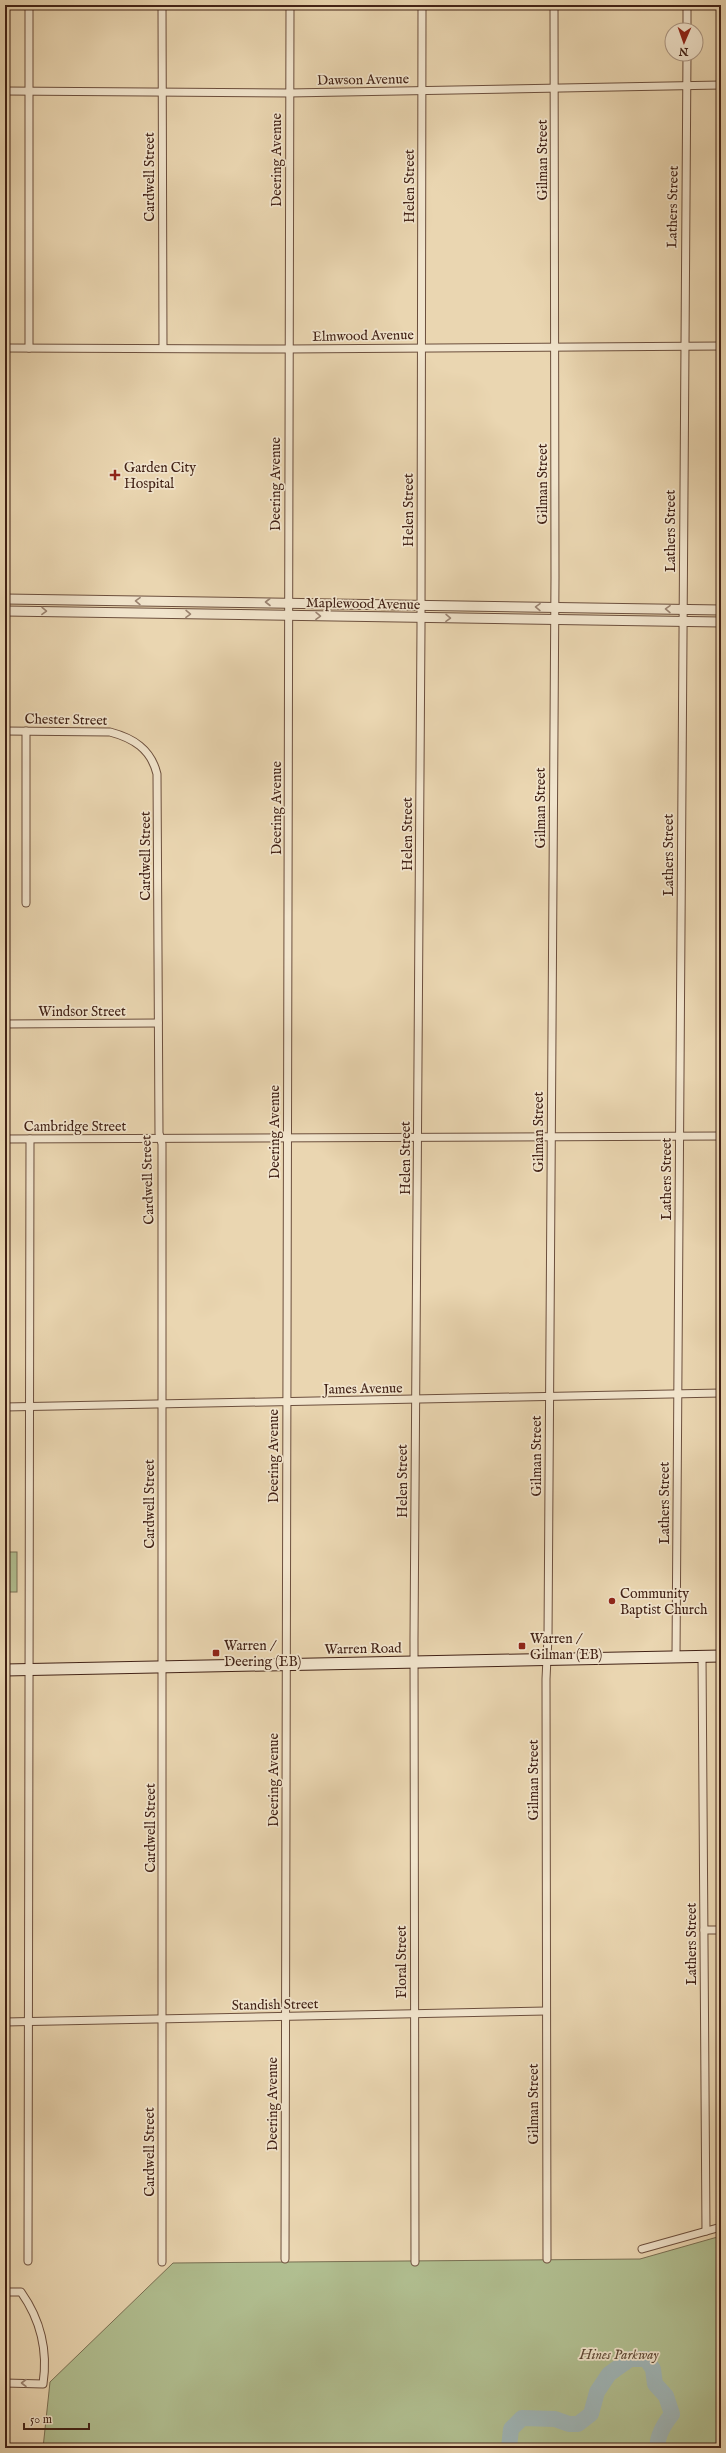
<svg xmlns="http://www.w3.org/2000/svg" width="726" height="2453" font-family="'IM FELL English',serif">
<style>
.green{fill:#b1bf91;stroke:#7a7054}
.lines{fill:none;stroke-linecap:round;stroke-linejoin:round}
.river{stroke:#9fb6b8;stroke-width:16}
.minor-casing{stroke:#6c4f3d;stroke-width:9}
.tertiary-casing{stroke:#6c4f3d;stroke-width:11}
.secondary-casing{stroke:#422216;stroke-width:13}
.minor{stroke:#f1e4cc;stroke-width:7}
.tertiary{stroke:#f1e4cc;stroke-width:9}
.secondary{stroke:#f1e4cc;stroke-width:11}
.oneway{stroke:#9a8371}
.poi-dot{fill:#8f2418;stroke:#f1e4cc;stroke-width:1.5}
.labels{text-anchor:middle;stroke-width:3.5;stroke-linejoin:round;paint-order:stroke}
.street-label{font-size:14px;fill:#422216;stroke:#f1e4cc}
.poi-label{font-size:14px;fill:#422216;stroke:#f1e4cc;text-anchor:start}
.park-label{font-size:14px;font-style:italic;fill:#5e4935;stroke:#f1e4cc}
</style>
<rect width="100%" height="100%" fill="#ead6b1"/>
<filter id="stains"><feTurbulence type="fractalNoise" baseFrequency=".005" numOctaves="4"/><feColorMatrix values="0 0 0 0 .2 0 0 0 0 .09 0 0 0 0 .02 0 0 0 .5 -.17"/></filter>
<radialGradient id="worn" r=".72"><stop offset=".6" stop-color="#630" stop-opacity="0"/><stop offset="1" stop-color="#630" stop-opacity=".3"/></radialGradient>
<g class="green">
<rect x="5" y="1552" width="12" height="40"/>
<path d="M721,2236V2448H43L50,2382L173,2263L640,2259Z"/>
</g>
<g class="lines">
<path class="river" d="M509,2448L511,2429L522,2418L555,2419L569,2424H578L591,2414L597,2392L609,2374L630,2359H646L653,2369L655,2384L666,2396L672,2414C665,2423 656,2436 658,2448"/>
<defs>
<g id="minor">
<path d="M162,5L163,348"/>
<path d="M687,30V5"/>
<path d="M5,91L289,93L721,85"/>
<path d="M5,348L288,349L721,346"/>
<path d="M29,348V5"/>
<path d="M5,731L110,732C133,738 151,749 157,774L159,1133L162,1144V2262"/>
<path d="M26,731V903"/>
<path d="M5,1024L158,1023"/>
<path d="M5,1139L721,1136"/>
<path d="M5,1407L721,1393"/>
<path d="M702,1656L706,2231"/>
<path d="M676,1657L687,54"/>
<path d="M704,1930H721"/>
<path d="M5,2022L546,2011"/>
<path d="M642,2249L721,2227"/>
<path d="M285,2259L290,5"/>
<path d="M547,2259L546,1679L548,1637L555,577L554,5"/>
<path d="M28,2261L30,1139"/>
<path d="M415,2262L414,1640L421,627L422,5"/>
<path d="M5,2292H21C40,2319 48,2351 43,2384L5,2383"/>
</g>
<g id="tertiary">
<path d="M5,599L721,610"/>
<path d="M5,611L721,622"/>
</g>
<path id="secondary" d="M5,1670L721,1656"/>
</defs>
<use href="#minor" class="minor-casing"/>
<use href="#tertiary" class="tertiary-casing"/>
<use href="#secondary" class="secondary-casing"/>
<use href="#minor" class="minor"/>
<use href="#tertiary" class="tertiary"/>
<use href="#secondary" class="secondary"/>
</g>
<defs><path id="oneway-chevron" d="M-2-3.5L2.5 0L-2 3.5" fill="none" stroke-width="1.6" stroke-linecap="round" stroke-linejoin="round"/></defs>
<g class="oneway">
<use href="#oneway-chevron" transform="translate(138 601) rotate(-179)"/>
<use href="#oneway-chevron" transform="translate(268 602) rotate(-180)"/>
<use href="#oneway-chevron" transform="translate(538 607) rotate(-179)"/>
<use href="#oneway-chevron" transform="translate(668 609) rotate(-179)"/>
<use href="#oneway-chevron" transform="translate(44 611) rotate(1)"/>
<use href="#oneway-chevron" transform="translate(188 614) rotate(1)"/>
<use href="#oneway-chevron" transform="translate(318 616) rotate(1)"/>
<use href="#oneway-chevron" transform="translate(448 618) rotate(1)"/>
<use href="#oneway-chevron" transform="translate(24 2383) rotate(-180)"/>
</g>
<g class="poi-dot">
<path d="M113 469h4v4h4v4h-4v4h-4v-4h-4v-4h4z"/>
<circle cx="612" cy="1601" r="4"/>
<rect x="518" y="1642" width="8" height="8" rx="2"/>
<rect x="212" y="1649" width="8" height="8" rx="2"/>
</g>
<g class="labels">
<g class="street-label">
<text transform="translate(363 79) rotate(-1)" y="5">Dawson Avenue</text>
<text transform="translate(276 160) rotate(-90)" y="5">Deering Avenue</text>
<text transform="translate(542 160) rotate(-90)" y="5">Gilman Street</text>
<text transform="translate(149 177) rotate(-90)" y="5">Cardwell Street</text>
<text transform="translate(409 186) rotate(-90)" y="5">Helen Street</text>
<text transform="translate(672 207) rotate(-89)" y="5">Lathers Street</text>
<text transform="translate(363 335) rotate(-1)" y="5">Elmwood Avenue</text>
<text transform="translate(275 484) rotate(-90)" y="5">Deering Avenue</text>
<text transform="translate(542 484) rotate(-90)" y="5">Gilman Street</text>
<text transform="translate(408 510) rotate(-90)" y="5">Helen Street</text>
<text transform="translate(670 531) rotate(-90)" y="5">Lathers Street</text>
<text transform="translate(363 603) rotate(1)" y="5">Maplewood Avenue</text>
<text transform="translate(66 719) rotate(1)" y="5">Chester Street</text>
<text transform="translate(276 808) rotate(-90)" y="5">Deering Avenue</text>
<text transform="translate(540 808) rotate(-90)" y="5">Gilman Street</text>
<text transform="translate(407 834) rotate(-90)" y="5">Helen Street</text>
<text transform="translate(668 855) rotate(-90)" y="5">Lathers Street</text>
<text transform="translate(145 856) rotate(-90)" y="5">Cardwell Street</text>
<text x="82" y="1016">Windsor Street</text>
<text x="75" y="1131">Cambridge Street</text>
<text transform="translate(274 1132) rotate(-90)" y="5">Deering Avenue</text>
<text transform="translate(538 1132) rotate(-90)" y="5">Gilman Street</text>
<text transform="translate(405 1158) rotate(-90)" y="5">Helen Street</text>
<text transform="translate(666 1179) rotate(-90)" y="5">Lathers Street</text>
<text transform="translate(147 1180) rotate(-92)" y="5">Cardwell Street</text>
<text transform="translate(363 1388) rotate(-1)" y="5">James Avenue</text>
<text transform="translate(273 1456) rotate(-90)" y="5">Deering Avenue</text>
<text transform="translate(536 1456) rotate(-90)" y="5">Gilman Street</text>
<text transform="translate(402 1481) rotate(-90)" y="5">Helen Street</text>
<text transform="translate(664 1503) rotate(-90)" y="5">Lathers Street</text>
<text transform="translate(149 1504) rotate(-90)" y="5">Cardwell Street</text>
<text transform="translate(363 1648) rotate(-1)" y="5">Warren Road</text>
<text transform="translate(273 1780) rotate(-90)" y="5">Deering Avenue</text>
<text transform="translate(533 1780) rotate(-90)" y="5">Gilman Street</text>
<text transform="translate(150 1828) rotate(-90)" y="5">Cardwell Street</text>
<text transform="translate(691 1944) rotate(-90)" y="5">Lathers Street</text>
<text transform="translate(401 1962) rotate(-90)" y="5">Floral Street</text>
<text transform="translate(275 2004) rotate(-1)" y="5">Standish Street</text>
<text transform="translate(272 2104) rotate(-90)" y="5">Deering Avenue</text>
<text transform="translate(533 2104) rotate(-90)" y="5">Gilman Street</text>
<text transform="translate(149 2152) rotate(-90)" y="5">Cardwell Street</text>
</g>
<g class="poi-label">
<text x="124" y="472">Garden City<tspan x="124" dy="16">Hospital</tspan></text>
<text x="620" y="1598">Community<tspan x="620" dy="16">Baptist Church</tspan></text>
<text x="530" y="1643">Warren /<tspan x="530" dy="16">Gilman (EB)</tspan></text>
<text x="224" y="1650">Warren /<tspan x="224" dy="16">Deering (EB)</tspan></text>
</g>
<g class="park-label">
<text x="619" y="2359">Hines Parkway</text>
</g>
</g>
<rect width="726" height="2453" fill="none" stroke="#ead6b1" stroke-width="20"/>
<rect x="6" y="6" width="714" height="2441" fill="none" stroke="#422216" stroke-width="2"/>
<rect x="10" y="10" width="706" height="2433" fill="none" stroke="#422216"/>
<g transform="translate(684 42) rotate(182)"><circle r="19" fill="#f1e4cc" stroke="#ab9683"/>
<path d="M0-3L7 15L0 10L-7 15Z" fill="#8f2418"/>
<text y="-6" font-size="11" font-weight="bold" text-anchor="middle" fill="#422216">N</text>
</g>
<path d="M24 2423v6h65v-6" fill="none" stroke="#422216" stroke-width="2"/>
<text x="30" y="2423" font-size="12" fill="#422216" stroke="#f1e4cc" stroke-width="3" paint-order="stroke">50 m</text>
<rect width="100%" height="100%" filter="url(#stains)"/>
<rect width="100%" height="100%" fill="url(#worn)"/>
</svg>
